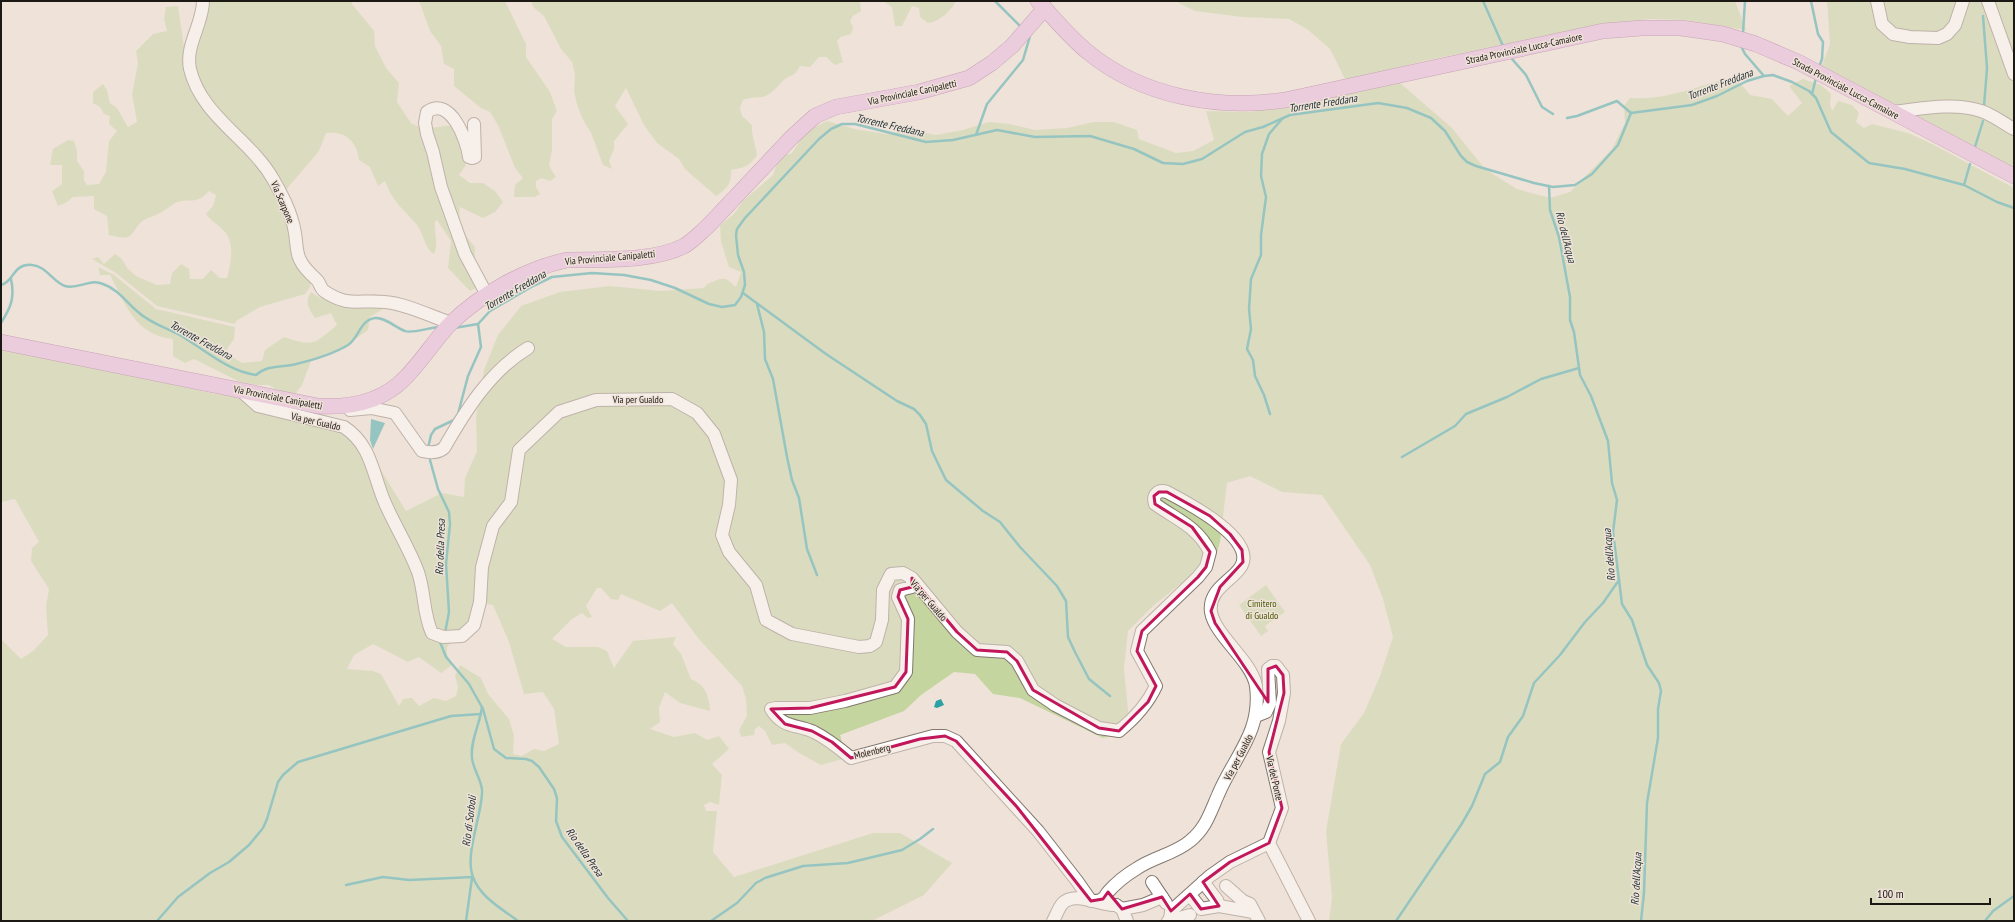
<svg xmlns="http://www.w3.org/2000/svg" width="2015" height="922" font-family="'PT Sans Narrow',sans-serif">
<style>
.green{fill:#c4d59f}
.water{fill:#2aa1a4}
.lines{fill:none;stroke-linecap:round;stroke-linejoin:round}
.stream{stroke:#2aa1a4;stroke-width:2.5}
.minor-casing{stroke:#83786f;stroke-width:14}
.major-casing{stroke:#965a8a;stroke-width:16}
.minor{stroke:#fff;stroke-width:12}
.major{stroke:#e7b1df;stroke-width:15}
.marked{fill:none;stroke:#c2185b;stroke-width:3;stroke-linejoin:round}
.labels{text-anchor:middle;stroke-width:3;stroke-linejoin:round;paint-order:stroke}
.street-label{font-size:10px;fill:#1c1814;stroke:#efe2d8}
.park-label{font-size:10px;fill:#465800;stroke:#efe2d8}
.water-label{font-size:11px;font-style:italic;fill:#1b2f30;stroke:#efe2d8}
</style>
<rect width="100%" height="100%" fill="#efe2d8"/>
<g class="green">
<path d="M205,1H352V4L374,31L375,46L386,68L399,83L397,102L411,123L423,129L453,125L466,165L459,175L470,183H483L495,191L503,202L495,212L483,218L460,207C457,223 465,236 475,247L474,280L476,288L470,291L448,268L451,241L437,220L435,222C434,233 439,244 434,254C424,248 424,234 417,225C403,208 393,203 385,181L378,186L370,167L359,160C357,141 345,131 326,133L319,151L284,192C261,164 202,103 195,70C190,47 200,23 205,1Z"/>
<path d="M419,1H505L526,44V57L550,92L557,111L552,119V150L549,166L556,177L550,181L541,178L536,181V187L540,194L535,197H514L515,185L523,178L515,168L498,125L490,112L481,108L454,86V69L444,64L441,46L430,31Z"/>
<path d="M531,1H860L861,11L853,16L850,21L853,27L851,34L841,37L837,41L843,62L835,65L826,57H819L810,67L800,66C794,78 791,74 784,80C777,86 772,95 762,97C755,98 750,97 743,100L740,108L742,116L752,125C751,135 756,145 757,155C750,166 744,168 731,170C732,183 727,189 716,196L685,169L679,159L657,143L644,125L626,88L615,106L628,124L614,141V149L609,161L612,169L603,165L591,133L582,118L577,104L574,92L575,74L572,62L561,49L544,16L533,7Z"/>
<path d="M883,1H956C951,11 939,22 928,23L920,17L919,8L912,6L902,26H895L892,7Z"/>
<path d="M1175,1H1735L1746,30L1684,20L1651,19L1589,27L1424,61L1346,81L1330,49L1307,29L1289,19L1242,17L1195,11Z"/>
<path d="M1827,1H2014V173L1821,68L1830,44Z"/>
<path d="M178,6L187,68L267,175L312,277L310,287L305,294L260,307L236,321L235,324L157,306L116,273L92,259L98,257L104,264L115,254L122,259L127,268L136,276L157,285L170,284L172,273L181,264L189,269L190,279H203L211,270L220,278H227C231,264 235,244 225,232C219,225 211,221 206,214L213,206L216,195L209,191C196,206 189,197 175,203C171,205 169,208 165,210C158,216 148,216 140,223C136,227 133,235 128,237C122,239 115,236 109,235L107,216L94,209V196L73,197L67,202L58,206L52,191L62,184V165H50L53,149L68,140L74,141L77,151V161L84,171V180L87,185L99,184L106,172L109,141L117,131L109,124L110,116L104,114L100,107L93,103V92L103,84L107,90L110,103L117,108L128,127L137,122L132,94L138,63L136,51L153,34L167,31L164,19L166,7Z"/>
<path d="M1726,79L1740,83L1750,95L1772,99L1788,116L1802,103L1789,86L1803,79L1821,85L1831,94L1830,104L1832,111L1838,101L1852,105L1859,113L1856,122L1864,128L1872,124L1908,133L1932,144L2014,188V921H1329L1332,898L1326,831L1341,744L1364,713L1380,676L1393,637L1383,599L1370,565L1322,495L1282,492L1250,476L1227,483L1220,542L1213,566L1193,574L1153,606L1128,631L1124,669L1130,731L1103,738L1020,698L993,694L975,674L954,672L921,695L904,711L840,735L843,745L777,714L896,688L907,673L900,597L914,577L889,571L873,640L859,643L794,630L769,618L732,550L726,534L732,506L717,432L673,396L557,409L516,448L508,501L490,525L471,623L461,633L435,630L374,459L406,511L442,493L464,497L465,478L477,451L476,417L484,370L498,335L521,306L560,292L610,286L661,291L704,288C708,283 710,283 715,281C725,276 728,280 736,287L741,272L729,267L721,242L720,225L734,214L743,201L773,175L778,161L786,154H791L807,131L827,121L855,129L886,134L911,130L936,135L963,130L989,122L1010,124L1035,130L1067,128L1094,122H1114L1137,130L1139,139L1176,153L1193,151L1214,140L1206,111L1251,112L1399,82L1452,128L1485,169L1517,189L1550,198L1570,192L1612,149L1625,123L1624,106L1630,98C1666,100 1692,88 1726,79Z"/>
<path d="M98,267L114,275L156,309L235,327L234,339L225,352L242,363L262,361L265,350L284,337C314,347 313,345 337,325L331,313L315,318C309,309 304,302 311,292L320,298L334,290L344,297L375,294L384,297L383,309L370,317L368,330C350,343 333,355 311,361L302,385L294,395L281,393L269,385H256L240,382L194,359L185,363L173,356V339C135,335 126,305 110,275H100Z"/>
<path d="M1,347L215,394L243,396L352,435L416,573L424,620L453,640L447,647V654L452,665L441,673L419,657L408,662L373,644L354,655L347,669L373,671L381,674L399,706L403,699L412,698L419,706L434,698L446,701L456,696L458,687L455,676L460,665L481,678L488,694L509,719L514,736L513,754L522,756L534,749L544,751L559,744L554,709L543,692L524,694L509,642L493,605L482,603L485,567L495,527L513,503L521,451L560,414L597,402L672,401L696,415L712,435L729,480L720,535L754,586L764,622L870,648L886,591L893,576L910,580L898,588L905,619L903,672L894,685L844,699L770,706L846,758L821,765L799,753L785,743L772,745L765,731L759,726L755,729L754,735L741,737L739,730L747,716L746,699L742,686L698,638L672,603L660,611L621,594L618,600L611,599L601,588H597L586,606L592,617L588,618L582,613L572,619L552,639L566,647H598L607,651L614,668L633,641L676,637L673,644L681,654L691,679C706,685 709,696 710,711L680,703L665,692L659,708L660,722L650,729L674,737L695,733L707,740L719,736L729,749L712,764L722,775L719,805L710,802L704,805L706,811H717L713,852L734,877L873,833H900L952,863L924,895L872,921H1V639L21,659L33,651L48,635L46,606L49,589L31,561L32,548L39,542L15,499L1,502Z"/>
<path d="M1266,585L1285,612L1265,626L1268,631L1261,636L1239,605Z"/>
</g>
<g class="water">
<path d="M371,419L385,423L373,449L370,440Z"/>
<path d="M941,699L944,705L937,708L934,707L936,701Z"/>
</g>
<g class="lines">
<g class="stream">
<path d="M995,1L1021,27"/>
<path d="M1483,1L1503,46"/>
<path d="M1811,1L1818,34L1823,42L1822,59L1819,67"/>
<path d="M1983,16L1987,68L1984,106"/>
<path d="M1743,33L1745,1"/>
<path d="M1742,48L1745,54L1764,76"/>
<path d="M1512,59L1526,75L1542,107L1553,114"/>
<path d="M1812,94L1816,78"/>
<path d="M1631,113L1692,105L1717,96L1747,81L1764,76L1773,75L1792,82L1809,91L1816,98L1831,132L1869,163L1905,169L1964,185L1997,202L2014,208"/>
<path d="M1567,118L1577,116L1617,101L1631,113"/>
<path d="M976,135L987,104L1023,60L1030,36"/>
<path d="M1974,150L1983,121"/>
<path d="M1964,185L1970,164"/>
<path d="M1549,186L1550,210L1559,237L1570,297V320L1574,332L1580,375L1591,396L1608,441L1612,483L1617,500L1613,532L1622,604L1632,620L1647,665L1659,683L1661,691L1658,709V738L1647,803L1644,893L1641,921"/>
<path d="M1,285C14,282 13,263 32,265C46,266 53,282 65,286C78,290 89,278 103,284C118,289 127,303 138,312C149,322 163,327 176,333C202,347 226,371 256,375C268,364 282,368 296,364C313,360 333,354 348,345C359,338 360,320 375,318C385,317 396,328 405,331C411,334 431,327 441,327"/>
<path d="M743,293L826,354L897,401L914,409L920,415L926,424L932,451L946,480L983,511L1000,522L1020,547L1057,586L1066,601L1068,637L1075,652L1089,679L1110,696"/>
<path d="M757,304L764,332L765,359L773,379L787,457L792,480L799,498L807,549L817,575"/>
<path d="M1,323C11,307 15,298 11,279"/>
<path d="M454,328L478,324L490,311L533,286L552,277L592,273L624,275L651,280L675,288L709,304L722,307L735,305L741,297L745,285L744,272L738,255L736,235L737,229L745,218L819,139L831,129L842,124H855L926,142L953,140L997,130L1035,137L1090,136L1134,149L1163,163L1183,164L1202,159L1245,132L1263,127L1290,115L1378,103L1407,108L1431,118L1445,131L1461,156L1467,162L1476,166L1534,183L1553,187L1575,185L1592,174L1618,145L1631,113"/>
<path d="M1270,414L1264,395L1255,376L1253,360L1247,349L1251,329L1249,309L1251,279L1261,255V235L1266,197L1261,176L1262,154L1269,134L1282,119"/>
<path d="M428,448L431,435L435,429L454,420L458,414L468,376L481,347L478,324"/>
<path d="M1402,457L1455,426L1466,414L1507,397L1541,379L1579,368"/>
<path d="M430,460L438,489L449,512L450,524L446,564L449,612L445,633"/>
<path d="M440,642L446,657L469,684L483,709L494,749L506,758L526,759L532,761L539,767L554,789L557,798L556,821L562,837L608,898L628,921"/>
<path d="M482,707C480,724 470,741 472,758C473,769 481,779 482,790C483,813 464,854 473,877C480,897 502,909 518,921"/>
<path d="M346,885L383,877L409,880L473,877"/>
<path d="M157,921L178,897L210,873L229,862L249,845L263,828L267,819L278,782L283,775L298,762L451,716L481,714"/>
<path d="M466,921L472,878"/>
<path d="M711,921L737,903L756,883L765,878L803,866L848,863L902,850L920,839L933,829"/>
<path d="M1396,921L1461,825L1472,806L1485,774L1500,762L1508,737L1523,716L1534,683L1560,655L1585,622L1603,603L1619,580"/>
<path d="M1985,921L1993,911L2014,896"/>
</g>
<defs>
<g id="minor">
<path d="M203,1C203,24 185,45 190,69C201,116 250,139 273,179C280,191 288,206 292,220C301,249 289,255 316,279C320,282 320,288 324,291C349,308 359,299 385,302C407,304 430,316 451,323"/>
<path d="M1877,1L1882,24L1893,34L1910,37L1938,38L1947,34L1955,25L1963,1"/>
<path d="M1988,1L2014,74"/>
<path d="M1892,112C1921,109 1953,102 1981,111C1993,115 2003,123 2014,129"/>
<path d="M474,124L475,157L472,158L469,157C467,140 450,95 427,112L425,123L427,134L433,152L441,187L465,254L487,295"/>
<path d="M240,390L258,406L344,427C372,445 373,476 385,503C395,526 409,548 418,572C425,592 423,614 432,633L443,637L462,636L474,625L480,602L482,567L493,526L511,502L519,450L559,412L596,400L672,399L697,413L714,434L731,480L729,505L722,535L729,552L756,585L766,620L792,634L859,647L870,646L876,642L882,620L883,590L891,574L903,573L912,578L957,632L977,650L1007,652L1017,661L1033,690L1055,705L1099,728L1119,731C1135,718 1147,705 1156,686L1137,651L1142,631L1198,577L1206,567L1210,552C1197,526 1177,520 1155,504C1152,495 1158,489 1167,492C1186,502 1260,540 1240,568C1230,582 1208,590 1211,612C1215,636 1252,661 1256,686C1262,733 1234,756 1218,795C1210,813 1206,828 1190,841C1175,854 1153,857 1136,869C1126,875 1116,883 1108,892C1106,894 1105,898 1102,899C1100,901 1094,901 1091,901L1077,881L1038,831L956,741L945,736H933L851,758C839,748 828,739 814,732C797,724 783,729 771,709L776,708H810L845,701L895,687L906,672L908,619L898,597L900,590L912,587V578"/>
<path d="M350,410L371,408L395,413L422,451C430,453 438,453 444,448C466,410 490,371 528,348"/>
<path d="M1256,716L1266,712L1270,703L1268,669L1272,666H1276L1283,675L1284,693L1279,721L1269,752L1282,808L1269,843L1309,921"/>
<path d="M1152,882L1166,903"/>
<path d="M1203,882L1217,900L1219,906"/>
<path d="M1226,886L1243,901L1250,904L1259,921"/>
<path d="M1189,896L1194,900L1201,909L1219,906L1253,912"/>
<path d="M1116,905L1122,909L1127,921"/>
<path d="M1122,909L1143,905L1162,897"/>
<path d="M1170,920L1171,911L1210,876L1230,862L1269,843"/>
<path d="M1053,921C1056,916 1058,909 1062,904C1074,890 1101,906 1116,905"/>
<path d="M1168,921L1190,915"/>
</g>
<g id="major">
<path d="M1038,1C1055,19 1070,38 1089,53C1143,97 1218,110 1285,100L1603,31L1642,28H1681L1723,34L1756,44L1798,62L2014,176"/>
<path d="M1,342L318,406C350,408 382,402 405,378C422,361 434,341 450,324C481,294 525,269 567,260C602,259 653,262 684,246C693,241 700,233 708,226L791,138L815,116L836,107L919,92L969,78L992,63L1012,46L1045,8"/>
</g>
</defs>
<use href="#minor" class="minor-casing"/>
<use href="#major" class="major-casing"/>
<use href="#minor" class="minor"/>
<use href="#major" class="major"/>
</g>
<path d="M0 0H2015V922H0ZM1159,492H1167L1210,516L1230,534L1242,550L1243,562L1220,587L1211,611L1215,623L1268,702V669L1276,666L1283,675L1284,693L1269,752L1282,808L1269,843L1230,862L1203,882L1219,906L1201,909L1190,894L1171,911L1162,897L1122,909L1108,892L1103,899L1091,901L1017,807L956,741L945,736L920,739L851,758L832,742L812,731L785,724L771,709L810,708L895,687L906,672L908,619L898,597L900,590L912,587V578L957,632L977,650L1007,652L1017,661L1033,690L1099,728L1119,731L1148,702L1156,686L1137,651L1142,631L1198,577L1206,567L1210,552L1192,527L1155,504L1154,496Z" fill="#efe2d8" fill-opacity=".55" fill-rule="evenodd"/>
<path class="marked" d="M1159,492H1167L1210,516L1230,534L1242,550L1243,562L1220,587L1211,611L1215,623L1268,702V669L1276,666L1283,675L1284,693L1269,752L1282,808L1269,843L1230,862L1203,882L1219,906L1201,909L1190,894L1171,911L1162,897L1122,909L1108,892L1103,899L1091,901L1017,807L956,741L945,736L920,739L851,758L832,742L812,731L785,724L771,709L810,708L895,687L906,672L908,619L898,597L900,590L912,587V578L957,632L977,650L1007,652L1017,661L1033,690L1099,728L1119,731L1148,702L1156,686L1137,651L1142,631L1198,577L1206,567L1210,552L1192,527L1155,504L1154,496Z"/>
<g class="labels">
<g class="street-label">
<text transform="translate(1524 48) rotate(-12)" y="4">Strada Provinciale Lucca-Camaiore</text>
<text transform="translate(1846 88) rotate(28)" y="4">Strada Provinciale Lucca-Camaiore</text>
<text transform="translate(912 92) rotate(-12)" y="4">Via Provinciale Canipaletti</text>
<text transform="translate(283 202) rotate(67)" y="4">Via Scarpone</text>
<text transform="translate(610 257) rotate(-5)" y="4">Via Provinciale Canipaletti</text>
<text transform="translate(278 397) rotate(11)" y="4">Via Provinciale Canipaletti</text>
<text x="638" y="403">Via per Gualdo</text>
<text transform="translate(316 421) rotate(13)" y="4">Via per Gualdo</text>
<text transform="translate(929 600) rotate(49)" y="4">Via per Gualdo</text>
<text transform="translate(872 751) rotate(-14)" y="4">Molenberg</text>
<text transform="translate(1238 757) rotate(-62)" y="4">Via per Gualdo</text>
<text transform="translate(1275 778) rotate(77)" y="4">Via del Ponte</text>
</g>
<g class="park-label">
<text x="1262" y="607">Cimitero<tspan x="1262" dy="12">di Gualdo</tspan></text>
</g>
<g class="water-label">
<text transform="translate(1720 84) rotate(-21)" y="4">Torrente Freddana</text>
<text transform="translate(1323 103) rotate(-9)" y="4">Torrente Freddana</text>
<text transform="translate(890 125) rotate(13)" y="4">Torrente Freddana</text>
<text transform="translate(1566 237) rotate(76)" y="4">Rio dell'Acqua</text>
<text transform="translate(515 290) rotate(-30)" y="4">Torrente Freddana</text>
<text transform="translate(201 340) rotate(29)" y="4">Torrente Freddana</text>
<text transform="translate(440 547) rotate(-88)" y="4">Rio della Presa</text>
<text transform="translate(1609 555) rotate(-95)" y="4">Rio dell'Acqua</text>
<text transform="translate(469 821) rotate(-83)" y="4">Rio di Sorboli</text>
<text transform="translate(585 852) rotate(55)" y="4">Rio della Presa</text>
<text transform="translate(1636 879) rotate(-87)" y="4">Rio dell'Acqua</text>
</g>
</g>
<rect width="2015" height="922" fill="none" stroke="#1c1814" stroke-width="4"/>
<path d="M1871 898v6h119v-6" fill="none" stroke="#1c1814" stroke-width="2"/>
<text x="1877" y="898" font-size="12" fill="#1c1814" stroke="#efe2d8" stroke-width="3" paint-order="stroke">100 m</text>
</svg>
